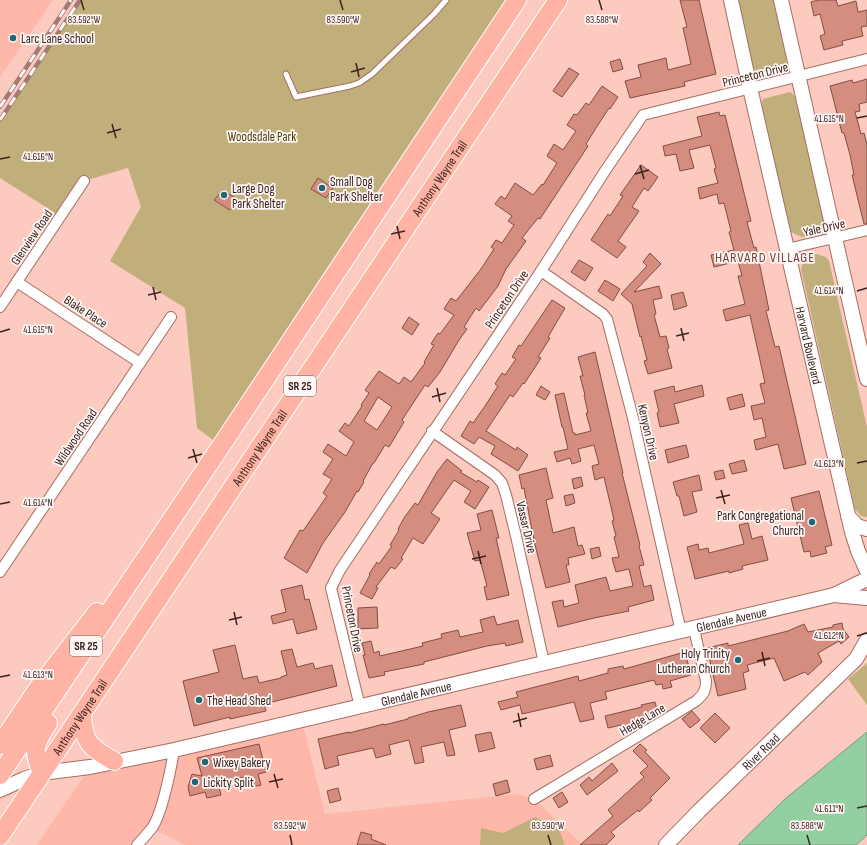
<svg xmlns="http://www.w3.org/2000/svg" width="867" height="845" font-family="'Sofia Sans Condensed',sans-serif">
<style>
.built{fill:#ffb7a9}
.green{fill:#c1af7b}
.water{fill:#93cfa1;stroke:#789b7a}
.building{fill:#d48d7f;stroke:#834d43;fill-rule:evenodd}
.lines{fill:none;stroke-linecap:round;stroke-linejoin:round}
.lane-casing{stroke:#a76d62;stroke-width:7}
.street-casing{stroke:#a76d62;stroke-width:12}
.secondary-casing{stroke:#a76d62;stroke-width:16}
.highway-casing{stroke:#fff;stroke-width:20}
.lane{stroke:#fff;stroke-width:5}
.street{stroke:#fff;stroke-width:10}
.secondary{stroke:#fff;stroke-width:14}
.highway{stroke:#feb3a4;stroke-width:18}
.rail-casing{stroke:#a27b74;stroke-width:4.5}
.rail{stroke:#fef7f5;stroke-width:3;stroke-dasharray:9;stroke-linecap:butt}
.ticks{fill:none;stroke:#3a221e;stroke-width:1.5}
.poi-dot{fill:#1f6875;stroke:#fef7f5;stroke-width:1.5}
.labels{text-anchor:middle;stroke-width:3.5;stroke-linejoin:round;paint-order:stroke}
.shield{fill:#fef7f5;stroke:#75625e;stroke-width:1}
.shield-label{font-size:12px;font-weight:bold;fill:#3a221e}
.poi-label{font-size:13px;fill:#3a221e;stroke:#fef7f5;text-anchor:start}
.street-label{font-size:13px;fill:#3a221e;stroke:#fef7f5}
.park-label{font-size:13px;fill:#4b3b03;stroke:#fef7f5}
.neighbourhood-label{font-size:14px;letter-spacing:1px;fill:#754036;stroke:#fef7f5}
.ticks-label{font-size:10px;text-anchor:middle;fill:#3a221e;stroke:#fef7f5;stroke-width:3.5;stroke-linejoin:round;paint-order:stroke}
</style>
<rect width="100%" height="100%" fill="#fdcabf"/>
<g class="built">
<path d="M0,0H53L0,77Z"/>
<path d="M302,721L325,814L518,794L534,799L583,845H185L152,828L137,845H37L90,767Z"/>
</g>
<g class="green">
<path d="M80,0H517L221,446L197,428L185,308L110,261L141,207L128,168L84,181L60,216L0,178V120Z"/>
<path d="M735,0H775L788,55L786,63L757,71L752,67Z"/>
<path d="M790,92L795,96L799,103L825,217C824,220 824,224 823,227C816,243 795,238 786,227L759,109L763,99Z"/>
<path d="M813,253L826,257L829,261L867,427V517L861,516L855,509L801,269C803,261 806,257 813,253Z"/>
<path d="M867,663V705L848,679Z"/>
<path d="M535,817L559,829L565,845H480L481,828L503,833Z"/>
</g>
<path class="water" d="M867,732V835L856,845H738L785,799Z"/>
<g class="building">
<path d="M680,0H699L716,74L684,82L685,86L630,98L625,81L641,77L638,65L666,58L668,70L691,64L683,28L687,27Z"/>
<path d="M818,0H836L838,6L856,1L858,12L867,10V26L861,27L863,36L842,41L843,45L824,50L820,36L825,34L820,14L814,16L811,2Z"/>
<path d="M620,59L623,69L613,72L610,62Z"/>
<path d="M569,68L579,74L562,97L553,91Z"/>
<path d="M867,79V102L859,104L860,111L855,112L861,134L864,133L867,145V224H864L852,175H854L850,155L844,133H842L830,86L852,80L853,83Z"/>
<path d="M602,86L618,97L610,109L609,108L596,128L586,144L588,146L540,219L538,218L522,238L526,241L506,269L498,286L479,311L476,308L464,327L467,329L459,340L440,372L428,387L425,385L402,420L404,422L389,447L385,445L374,463H373L363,481L364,482L358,492L357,491L345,512L323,543L307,573L284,558L300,530L303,531L327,496L323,493L332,479L323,474L333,459L323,452L328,444L346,456L354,442L339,431L345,423L349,426L362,406L361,405L369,393L365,390L379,371L399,384L404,377L411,382L425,363L424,362L434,345L431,344L438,333L440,334L454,315L444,309L451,298L456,301L481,269L494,249L491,247L496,240L502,243L514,225L508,221L512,216L495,204L501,196L505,199L515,183L533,195L542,184L543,185L557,163L547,156L554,144L563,150L576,131L567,125L574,114L577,115L586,103L589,105ZM378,397L392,407L377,430L364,421Z"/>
<path d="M719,112L720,116L725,115L745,197L751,221L747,222L754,248L756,247L769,310L766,311L775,347L779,346L806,464L784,469L778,444L756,450L754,440L766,437L762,418L754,420L751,406L765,403L760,384L765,383L750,315L726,321L723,310L745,304L738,276H742L738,261L714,267L711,255L734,250L729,232L731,231L724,203L719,204L717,194L700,199L698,188L718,183L714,169L716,168L710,145L689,150L694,168L680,171L676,154L665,156L663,146L702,136L697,117Z"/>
<path d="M641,165L658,177L648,191L644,188L632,207L639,211L618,241L626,247L617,258L591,240L608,214L610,216L623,196L620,195Z"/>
<path d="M318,178L333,188L326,198L311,189Z"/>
<path d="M223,190L240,201L230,210L214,200Z"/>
<path d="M650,253L661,264L634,292L659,286L662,298L653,300L656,314L654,315L660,337L666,336L669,348L667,349L672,368L648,374L644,361L647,360L641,336L640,337L632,304L621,294L647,266L643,262Z"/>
<path d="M579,260L593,268L585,281L571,272Z"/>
<path d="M605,280L620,289L613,301L598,291Z"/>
<path d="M683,292L687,306L674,310L671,295Z"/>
<path d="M552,300L565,308L548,337L550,338L538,357L541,358L524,384L523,383L513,397L510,395L486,431L516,450L517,447L528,455L518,471L491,454L495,446L479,437L474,444L461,436L470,421L473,423L485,406L498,386L495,384L502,373L505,375L516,359L512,357L519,345L521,346Z"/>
<path d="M409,317L419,324L412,335L402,328Z"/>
<path d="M595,352L623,473H622L640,545L639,546L644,565L639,566L644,587L651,585L654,600L628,607L629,611L594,618L558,627L552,602L563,600L564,607L579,603L575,585L606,577L610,591L633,586L629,569L616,572L612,558L619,557L614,537L616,536L612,521L614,520L604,477L595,480L592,466L599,464L594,445L578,449L581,461L572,464L570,458L557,462L554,452L568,449L563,427H562L555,395L564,393L573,433H575V435L591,431L586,413H588L584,395H585L580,376H583L578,357Z"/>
<path d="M702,385L704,396L674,404L679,423L660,427L657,413L659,412L654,391L674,386L675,392Z"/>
<path d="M541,386L550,392L545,400L536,395Z"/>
<path d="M742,394L745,406L730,410L727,398Z"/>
<path d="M686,445L689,457L668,463L665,450Z"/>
<path d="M447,459L462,471L460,472L477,482L478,480L489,487L475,509L464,502L471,491L454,480L431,513L440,519L423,544L413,538L401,558L403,559L395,569L391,567L376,587L378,588L372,599L360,593L370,575L369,574L377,562L379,564L392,546L390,545L399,530L398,529L404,518L415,503L418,505L437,472Z"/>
<path d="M744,460L747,471L732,474L729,464Z"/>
<path d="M546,468L553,498L546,500L553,533L574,527L578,546L582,545L585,554L568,558L569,565H566L570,582L546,588L534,541L524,488L522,489L519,475Z"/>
<path d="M723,470L725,478L716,480L714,472Z"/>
<path d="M699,475L702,490L692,492L697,512L684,516L679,496H677L673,482Z"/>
<path d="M581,477L583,486L574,489L572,479Z"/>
<path d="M819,491L832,545L825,547L827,553L811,557L810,551L804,552L791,498Z"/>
<path d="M573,494L575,503L566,506L564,496Z"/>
<path d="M492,510L499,538H496L509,595L487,600L484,587L487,586L480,560L475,561L467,533L481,530L477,514Z"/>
<path d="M748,523L752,539L762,536L768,560L742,566L743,569L729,573V571L695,579L687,547L698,544L699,550L708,548L709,553L744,544L739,525Z"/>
<path d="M599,547L601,556L592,559L590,549Z"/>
<path d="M302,585L305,600L309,599L317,629L297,634L293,619L273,624L271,616L286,612L281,590Z"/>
<path d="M377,607L378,628L358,629V608Z"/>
<path d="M494,616L497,625L518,620L523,642L506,646L505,643L487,646L424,662V664L384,672L385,675L369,678L363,655H365L362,643L371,641L374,653L379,651L380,656L423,646L422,643L442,638L441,634L458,630L460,637L483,632L480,620Z"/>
<path d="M842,623L843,629L849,637L841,644L839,641L818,653L822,662L808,675L805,672L784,681L774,658L747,665L749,671L743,673L746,689L718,696L707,648L728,643V646L788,631L804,624L808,632L833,627V625Z"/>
<path d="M235,645L243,679L257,676L259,683L281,678V677L287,675L281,651L292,649L297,667L313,663L315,669L332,665L337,686L264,704L266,711L230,719V717L194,726L183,681L219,672L213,650Z"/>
<path d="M685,652L691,675L670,681L672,687L663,689L662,684L656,685L654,680L605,692L607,699L590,703L594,719L580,722L574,702L522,714L520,705L501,710L498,702L518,697L516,692L578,676L579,681L608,673V669L623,666L624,669Z"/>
<path d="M655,702L658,714L632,721L633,725L622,728L621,725L608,728L605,716L642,707L641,705Z"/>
<path d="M461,705L466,726L449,730L455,755L447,756L444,742L421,747L424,762L415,764L409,740L389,745L391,754L376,758L373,748L337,756L339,765L325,769L318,739L349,732V733L384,724V725L408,719V718L428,712Z"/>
<path d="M692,711L700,720L690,728L682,719Z"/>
<path d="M715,713L730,728L715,743L700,728Z"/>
<path d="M491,732L495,748L479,752L475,735Z"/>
<path d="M259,744L266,772L258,774L261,785L251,787L248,776L218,783L221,795L207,798L205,792L190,796L188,787L192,774L202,776L197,758Z"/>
<path d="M640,744L647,750L645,752L670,778L650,798L652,800L639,812L638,810L611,832L615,836L606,845H580L613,816L608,810L644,777L640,773L648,766L633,751Z"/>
<path d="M550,755L553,766L537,770L534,759Z"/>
<path d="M612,763L618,771L587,795L580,785L589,777L592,781Z"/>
<path d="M507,780L510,792L496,796L493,784Z"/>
<path d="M338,788L341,800L330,803L327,791Z"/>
<path d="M562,792L568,802L559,808L553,798Z"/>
<path d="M361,832L372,835L371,839L386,845H357Z"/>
</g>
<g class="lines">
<defs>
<path id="lane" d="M286,74L296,97L350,86L359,83L372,74L434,14L446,0"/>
<g id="street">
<path d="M787,249L867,230"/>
<path d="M541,271L603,314L607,319L632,414L681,632"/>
<path d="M17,282L140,363"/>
<path d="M0,307L84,181"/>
<path d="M432,431L495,475L502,483L506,495L516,536L544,663"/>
<path d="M0,572L171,317"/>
<path d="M360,707L331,588L340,570L541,271L605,171L643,115L867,59"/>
<path d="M534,799L696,701C703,695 706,691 706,681L694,629"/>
<path d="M137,845C142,840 147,834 152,828C162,814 171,769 174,750"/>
</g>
<g id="secondary">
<path id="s1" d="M731,0L750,88L852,532L858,551L867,571"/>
<path d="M781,0L867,379"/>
<path d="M848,516L857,526L867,529"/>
<path d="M834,595L867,598"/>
<path id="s2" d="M0,790L24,779L42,773L90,767L174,750L834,595L867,579"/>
<path id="s3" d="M666,845L699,811L856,659L867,640"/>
</g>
<g id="highway">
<path d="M82,714C83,742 90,748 114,761"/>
<path d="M0,745L39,687L97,612"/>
<path d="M42,773C32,749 34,745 48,723"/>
<path d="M0,775L221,446L517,0"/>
<path id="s4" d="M0,836L558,0"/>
</g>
</defs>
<use href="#lane" class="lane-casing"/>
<use href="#street" class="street-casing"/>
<use href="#secondary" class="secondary-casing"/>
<use href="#highway" class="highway-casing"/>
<use href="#lane" class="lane"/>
<use href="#street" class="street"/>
<use href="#secondary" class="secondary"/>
<use href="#highway" class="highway"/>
<defs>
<g id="rail">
<path d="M0,107L71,0"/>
<path d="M0,120L80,0"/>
</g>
</defs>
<use href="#rail" class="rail-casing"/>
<use href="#rail" class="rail"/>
</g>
<path class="ticks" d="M81,0L84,10M340,0L343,10M599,0L602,10M356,63L359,77M351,72L365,68M857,118L867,116M112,124L116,138M107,133L121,129M0,159L10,157M640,165L644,179M635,174L649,170M397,226L400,239M391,234L405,231M153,287L156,300M857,291L867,288M148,295L161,292M681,328L684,341M0,332L10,329M676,336L689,333M437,388L440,402M432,397L446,393M193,449L197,463M188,458L202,454M857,463L867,461M721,490L725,504M716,498L730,495M0,504L10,502M478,551L481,564M472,559L486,556M234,612L237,625M229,620L242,617M857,636L867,633M762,652L765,666M757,661L770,658M0,677L10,675M518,713L521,727M513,722L527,718M274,774L278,788M269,782L283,779M857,808L867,806M290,835L292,845M548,835L551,845M807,835L810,845"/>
<g class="poi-dot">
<circle cx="13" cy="38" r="4"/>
<circle cx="322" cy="188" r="4"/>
<circle cx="224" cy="195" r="4"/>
<circle cx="812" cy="522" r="4"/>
<circle cx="738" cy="660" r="4"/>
<circle cx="199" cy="700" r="4"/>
<circle cx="205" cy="762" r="4"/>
<circle cx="195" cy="782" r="4"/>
</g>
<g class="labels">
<g class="shield">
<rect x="284" y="376" width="32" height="20" rx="3"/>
<rect x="70" y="636" width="32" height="20" rx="3"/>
</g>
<g class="shield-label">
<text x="300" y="390">SR 25</text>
<text x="86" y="650">SR 25</text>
</g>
<g class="poi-label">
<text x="21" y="43">Larc Lane School</text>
<text x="330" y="186">Small Dog<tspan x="330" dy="15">Park Shelter</tspan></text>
<text x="232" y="193">Large Dog<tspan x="232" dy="15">Park Shelter</tspan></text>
<text x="804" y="520" text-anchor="end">Park Congregational<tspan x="804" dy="15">Church</tspan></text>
<text x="730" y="658" text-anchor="end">Holy Trinity<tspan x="730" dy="15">Lutheran Church</tspan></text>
<text x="207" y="705">The Head Shed</text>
<text x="213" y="767">Wixey Bakery</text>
<text x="203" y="787">Lickity Split</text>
</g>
<g class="street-label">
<text transform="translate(755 74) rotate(-14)" y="5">Princeton Drive</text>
<text dy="5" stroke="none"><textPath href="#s4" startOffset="791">Anthony Wayne Trail</textPath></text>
<text transform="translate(824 227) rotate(-13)" y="5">Yale Drive</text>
<text transform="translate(31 237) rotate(-56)" y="5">Glenview Road</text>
<text transform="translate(506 299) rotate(-56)" y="5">Princeton Drive</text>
<text transform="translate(86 311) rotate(33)" y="5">Blake Place</text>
<text dy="5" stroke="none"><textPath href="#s1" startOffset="354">Harvard Boulevard</textPath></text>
<text transform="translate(649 432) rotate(77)" y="5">Kenyon Drive</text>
<text transform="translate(75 437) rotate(-56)" y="5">Wildwood Road</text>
<text dy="5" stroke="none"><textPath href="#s4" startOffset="467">Anthony Wayne Trail</textPath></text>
<text transform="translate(527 527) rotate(77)" y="5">Vassar Drive</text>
<text transform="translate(353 619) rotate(79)" y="5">Princeton Drive</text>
<text dy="5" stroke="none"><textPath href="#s2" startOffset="752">Glendale Avenue</textPath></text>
<text dy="5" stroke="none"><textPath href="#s2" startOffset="428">Glendale Avenue</textPath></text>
<text dy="5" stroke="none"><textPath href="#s4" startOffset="143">Anthony Wayne Trail</textPath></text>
<text transform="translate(642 719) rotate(-31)" y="5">Hedge Lane</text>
<text dy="5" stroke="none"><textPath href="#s3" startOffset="133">River Road</textPath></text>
</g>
<g class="park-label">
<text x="262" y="141">Woodsdale Park</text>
</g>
<g class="neighbourhood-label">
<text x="765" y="262">HARVARD VILLAGE</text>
</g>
</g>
<g class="ticks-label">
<text x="84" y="23">83.592°W</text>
<text x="343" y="23">83.590°W</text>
<text x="602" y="23">83.588°W</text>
<text x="829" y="122">41.615°N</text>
<text x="38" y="160">41.616°N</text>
<text x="829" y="294">41.614°N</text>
<text x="38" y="333">41.615°N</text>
<text x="829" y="467">41.613°N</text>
<text x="38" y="506">41.614°N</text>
<text x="829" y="639">41.612°N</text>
<text x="38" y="678">41.613°N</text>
<text x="829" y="812">41.611°N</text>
<text x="290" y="829">83.592°W</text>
<text x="548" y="829">83.590°W</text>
<text x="807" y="829">83.588°W</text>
</g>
</svg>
